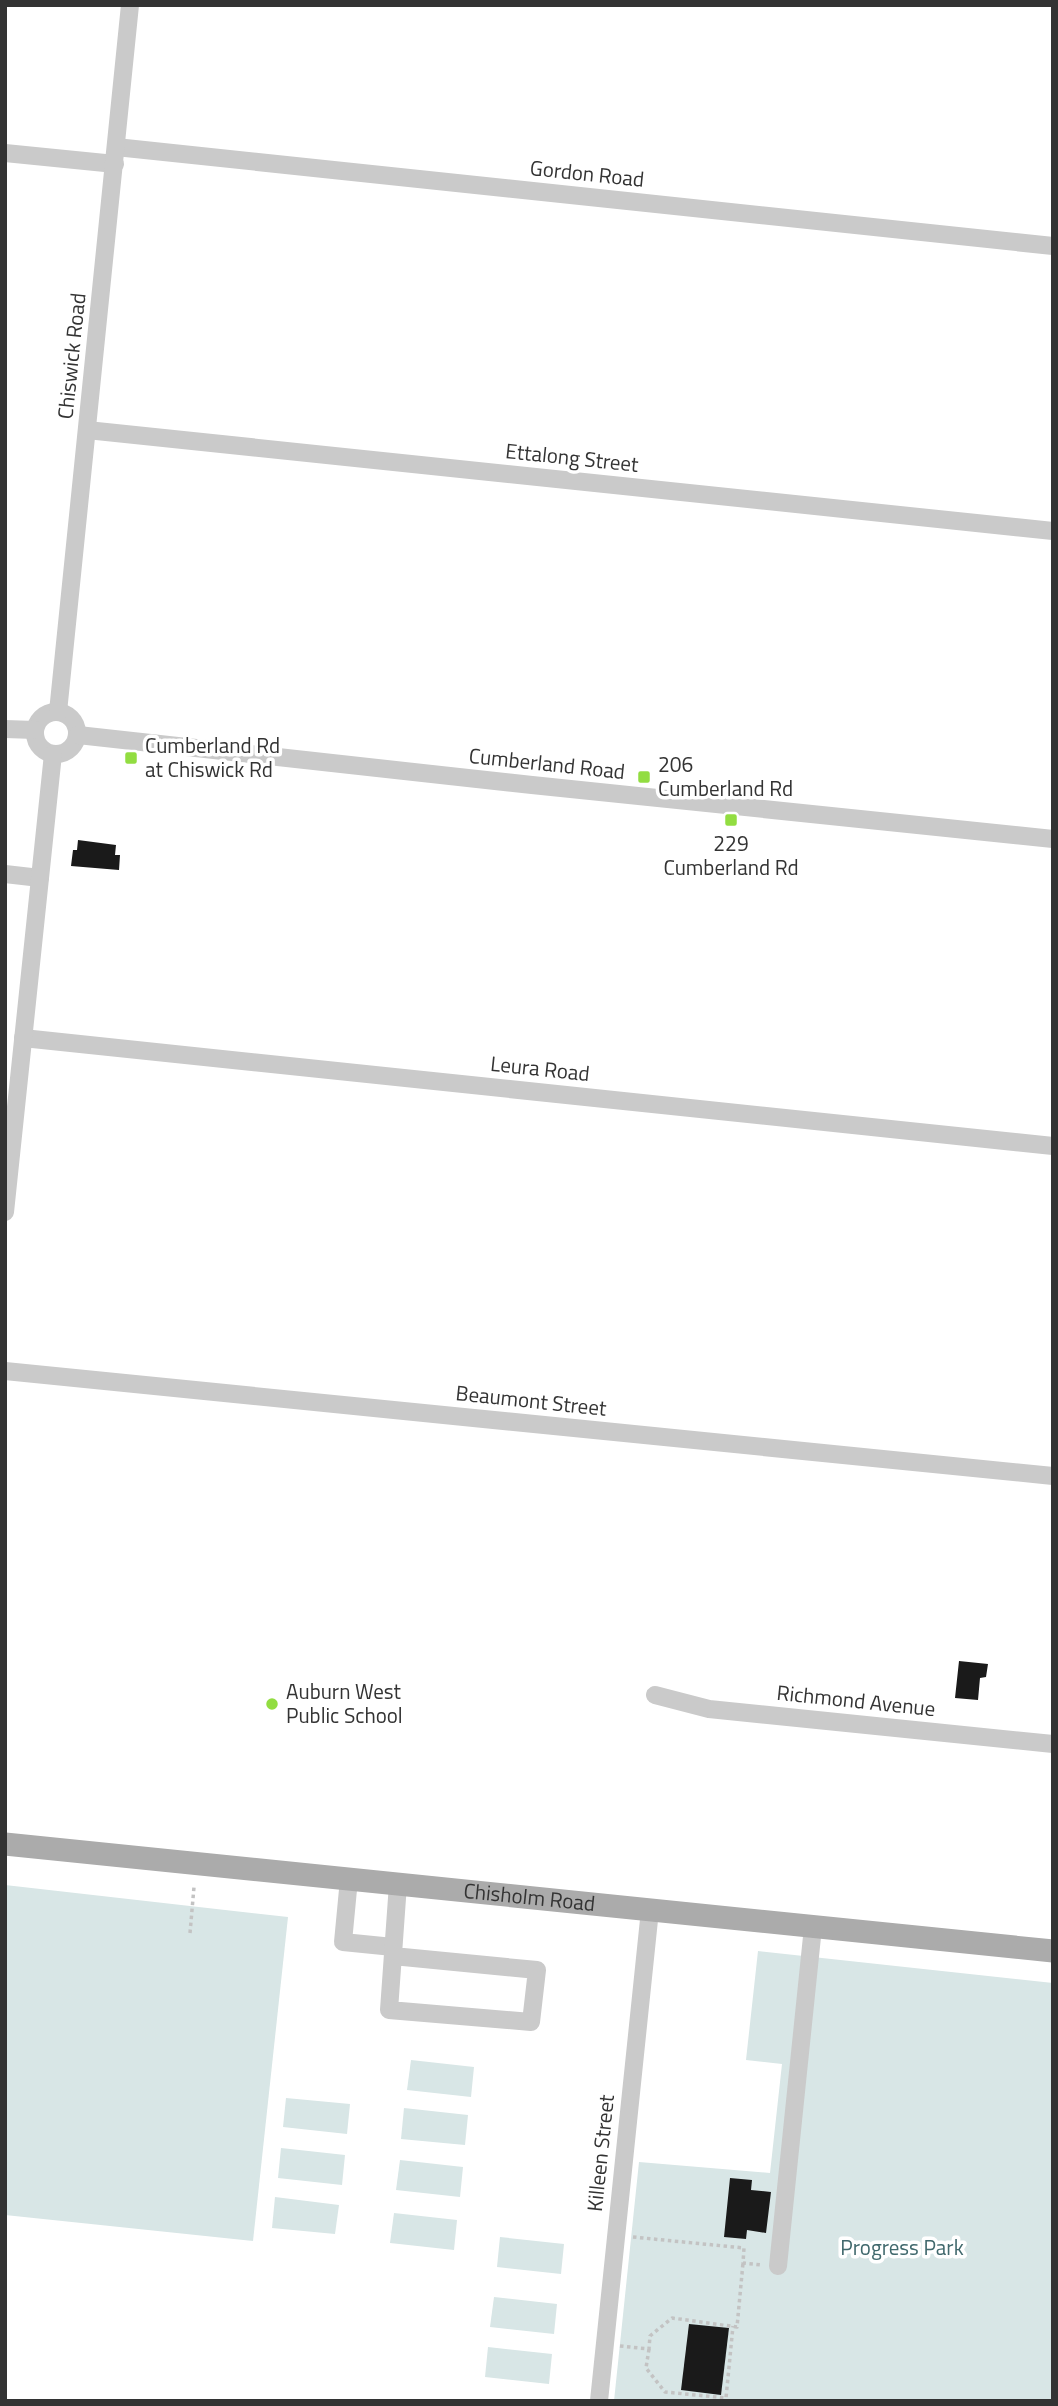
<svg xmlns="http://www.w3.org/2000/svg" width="1058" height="2406" font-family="'Titillium Web',sans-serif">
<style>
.green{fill:#d8e6e6}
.building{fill:#1a1a1a}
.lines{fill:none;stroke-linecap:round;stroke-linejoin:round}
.path{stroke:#c3c3c3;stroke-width:3.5;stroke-dasharray:3.5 3.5;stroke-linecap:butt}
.minor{stroke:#cacaca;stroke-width:18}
.major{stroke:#ababab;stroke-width:23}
.poi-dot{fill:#92dd41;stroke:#fff;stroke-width:2.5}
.labels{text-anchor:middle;stroke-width:7;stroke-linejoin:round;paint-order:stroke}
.street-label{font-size:21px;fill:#333;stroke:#fff}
.poi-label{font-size:21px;fill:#333;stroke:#fff;text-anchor:start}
.park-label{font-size:21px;fill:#41696d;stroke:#fff}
</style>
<rect width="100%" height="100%" fill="#fff"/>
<g class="green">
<path d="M5,1885L288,1917L253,2241L5,2215Z"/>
<path d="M758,1951L1053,1983V2401H614L639,2162L770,2173L782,2064L746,2060Z"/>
<path d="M411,2060L474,2067L471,2097L407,2090Z"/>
<path d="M286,2098L350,2104L347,2134L283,2127Z"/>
<path d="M404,2108L468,2115L465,2145L401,2139Z"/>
<path d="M281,2148L345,2155L342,2185L278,2178Z"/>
<path d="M400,2160L463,2167L460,2197L396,2190Z"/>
<path d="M275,2197L339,2205L335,2234L272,2228Z"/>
<path d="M394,2213L457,2220L454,2250L390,2243Z"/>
<path d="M500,2237L564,2244L561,2274L497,2267Z"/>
<path d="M494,2297L557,2304L554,2334L490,2327Z"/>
<path d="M488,2347L552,2354L549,2384L485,2377Z"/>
</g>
<g class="building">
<path d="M78,840L116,845L115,855H120L119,870L71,866L73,850H77Z"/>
<path d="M959,1661L988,1664L986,1677L980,1678L978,1700L955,1698Z"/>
<path d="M730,2178L752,2180L751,2190L771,2192L766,2233L747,2230L746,2239L724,2237Z"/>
<path d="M689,2324L729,2328L721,2395L681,2390Z"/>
</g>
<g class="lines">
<g class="path">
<path d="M190,1933L194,1887"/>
<path d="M633,2237L744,2248L743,2263L762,2265"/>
<path d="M620,2346L649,2349L650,2336L672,2318L737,2327L743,2263"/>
<path d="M649,2349L646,2368L665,2392L726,2398L733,2326"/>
</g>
<g class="minor">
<path d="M116,147L1053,246"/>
<path d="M5,153L115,164"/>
<path d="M87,430L1053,531"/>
<circle cx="56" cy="733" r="21"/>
<path d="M58,712L130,5"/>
<path d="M5,729L35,730"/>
<path d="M78,735L532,785L1053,839"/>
<path d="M5,874L40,878"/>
<path d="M23,1038L1053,1146"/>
<path d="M5,1212L53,754"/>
<path d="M5,1371L1053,1476"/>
<path d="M655,1695L709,1709L1053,1744"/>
<path d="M349,1879L343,1942L393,1947"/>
<path d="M393,1956L537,1970L531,2022L389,2010L398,1884"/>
<path d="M778,2266L813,1927"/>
<path d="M599,2401L650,1910"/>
</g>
<path class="major" id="s1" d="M5,1844L1053,1951"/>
</g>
<g class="poi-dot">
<rect x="124" y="751" width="14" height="14" rx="3.5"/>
<rect x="637" y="770" width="14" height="14" rx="3.5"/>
<rect x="724" y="813" width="14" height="14" rx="3.5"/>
<circle cx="272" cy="1704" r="7"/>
</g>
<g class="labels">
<g class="street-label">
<text transform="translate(587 174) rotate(6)" y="7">Gordon Road</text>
<text transform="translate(72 356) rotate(-84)" y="7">Chiswick Road</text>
<text transform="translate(572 458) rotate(6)" y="7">Ettalong Street</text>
<text transform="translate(547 764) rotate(6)" y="7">Cumberland Road</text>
<text transform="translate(540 1069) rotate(6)" y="7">Leura Road</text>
<text transform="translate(531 1401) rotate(6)" y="7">Beaumont Street</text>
<text transform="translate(856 1701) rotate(6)" y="7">Richmond Avenue</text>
<text dy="7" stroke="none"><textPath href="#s1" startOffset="527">Chisholm Road</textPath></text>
<text transform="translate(601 2153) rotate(-84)" y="7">Killeen Street</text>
</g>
<g class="poi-label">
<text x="145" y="753">Cumberland Rd<tspan x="145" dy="24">at Chiswick Rd</tspan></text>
<text x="658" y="772">206<tspan x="658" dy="24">Cumberland Rd</tspan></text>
<text x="731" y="851" text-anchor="middle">229<tspan x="731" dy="24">Cumberland Rd</tspan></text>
<text x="286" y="1699">Auburn West<tspan x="286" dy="24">Public School</tspan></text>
</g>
<g class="park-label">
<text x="902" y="2255">Progress Park</text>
</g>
</g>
<rect width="1058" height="2406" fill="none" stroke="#333333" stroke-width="14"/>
</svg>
